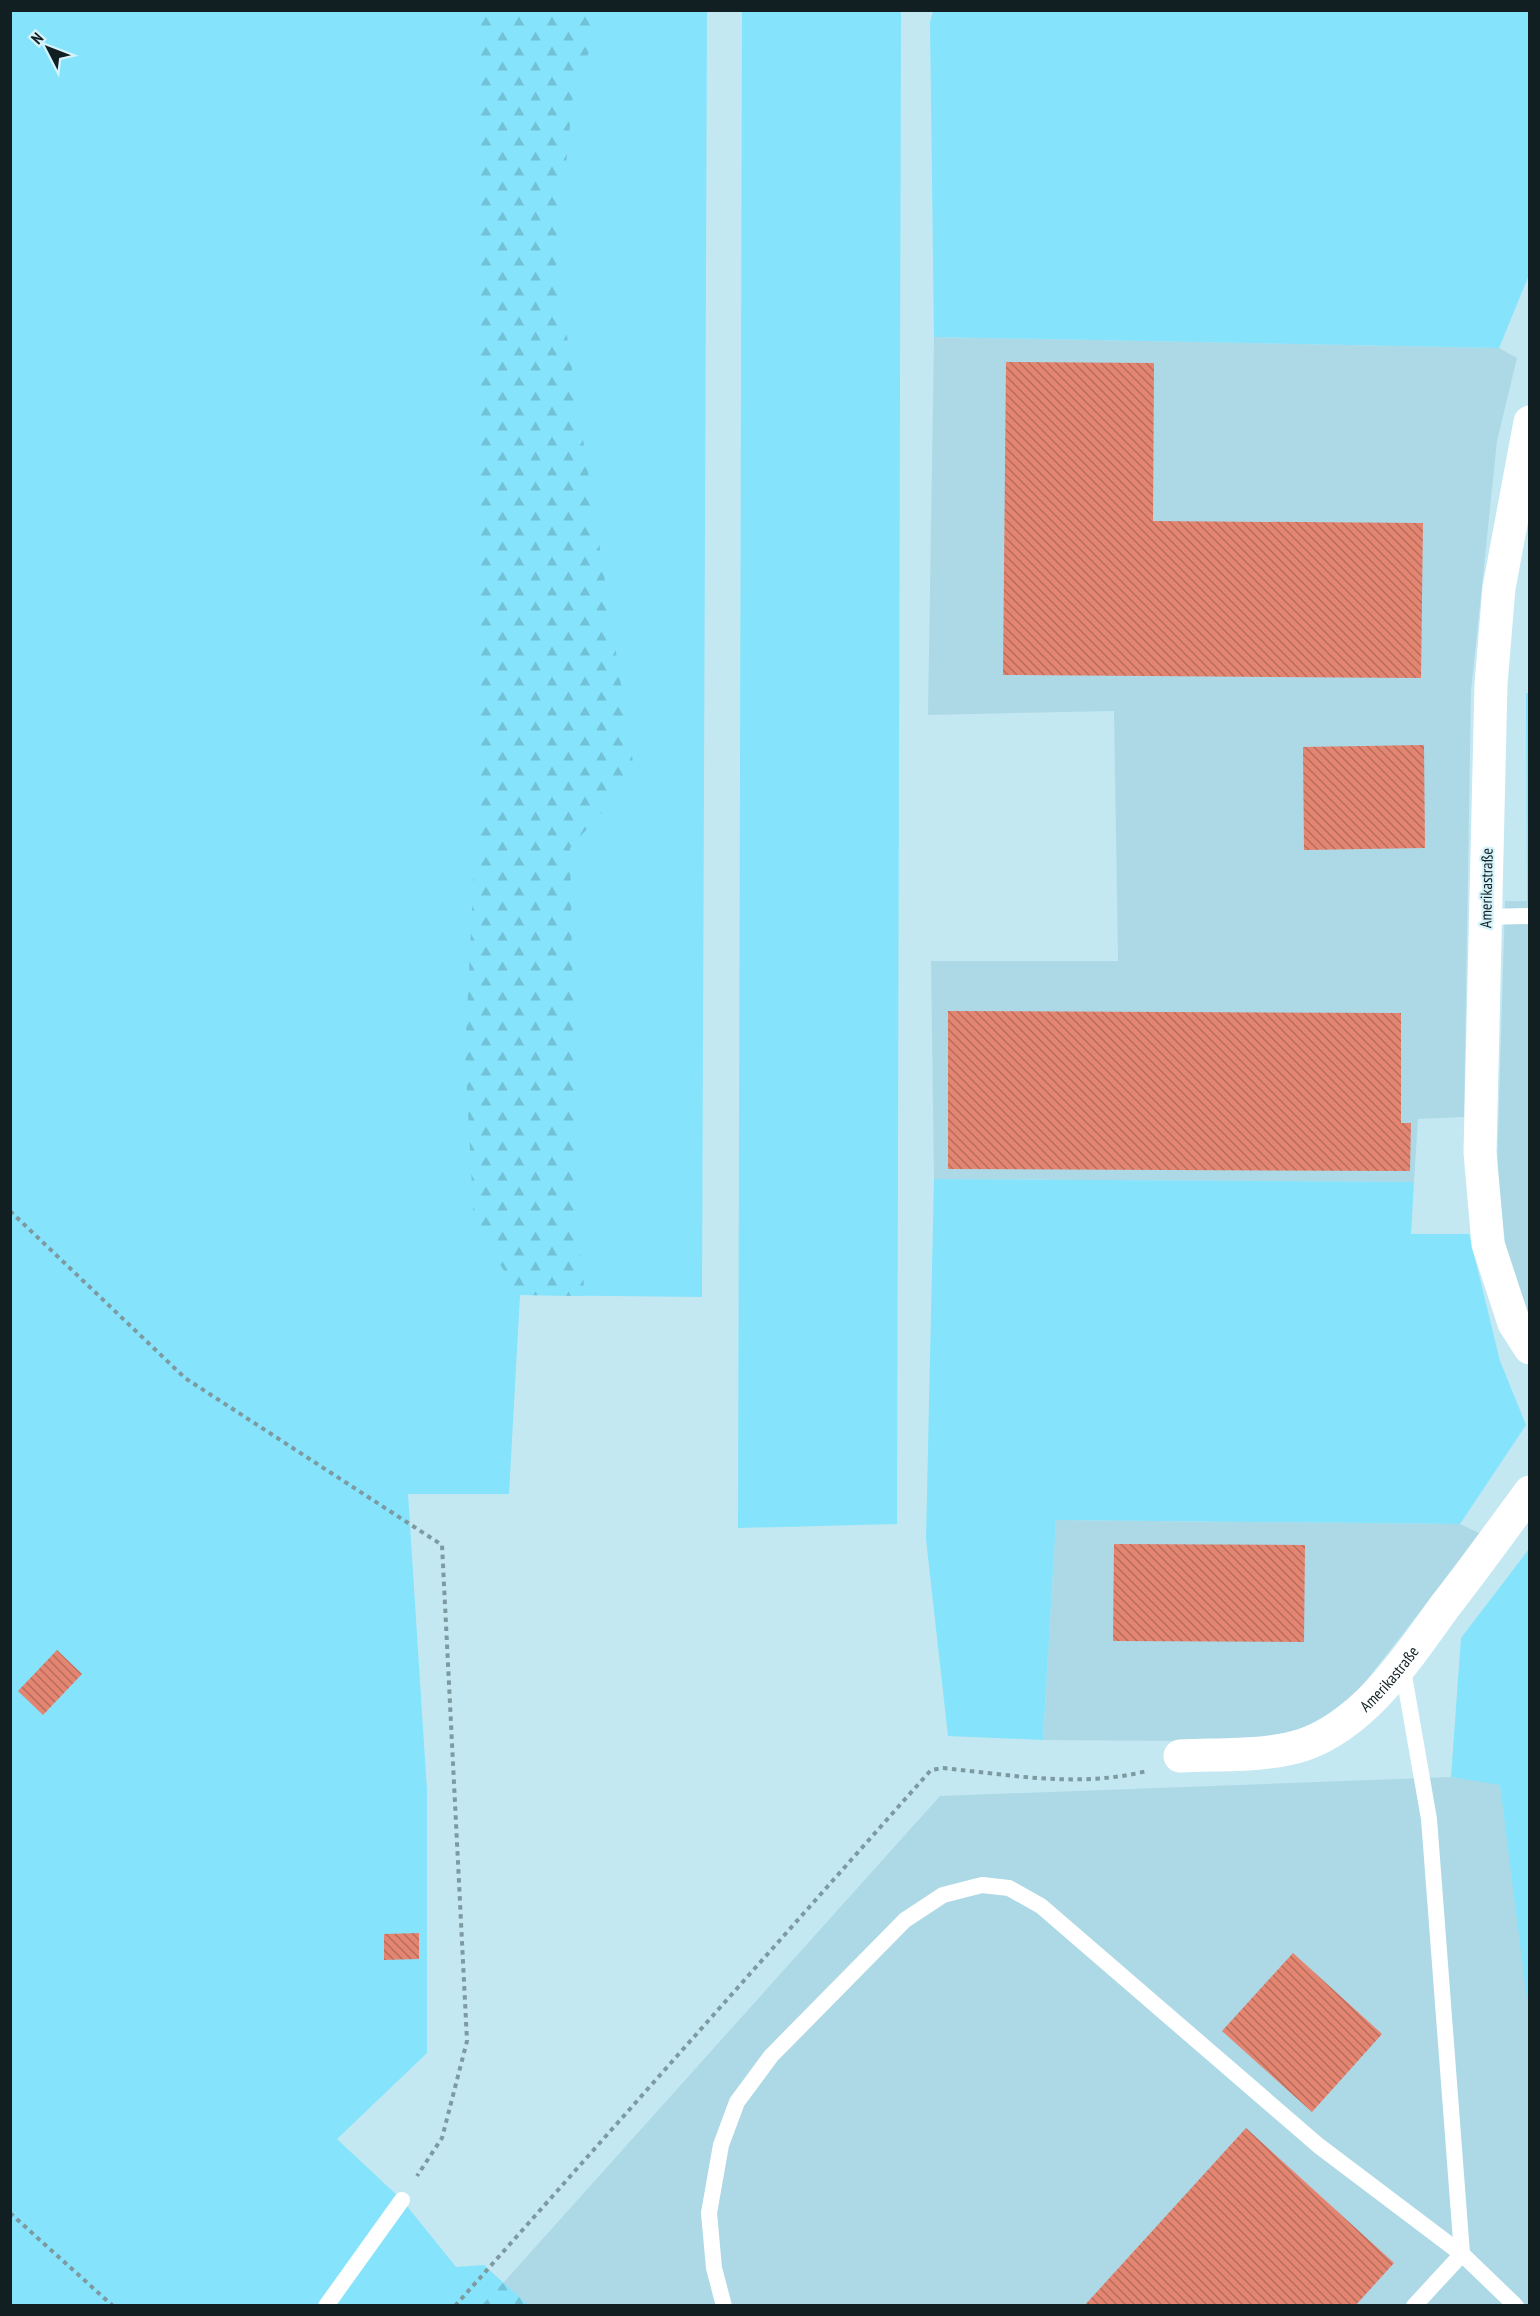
<svg xmlns="http://www.w3.org/2000/svg" width="1540" height="2316" font-family="'PT Sans Narrow',sans-serif">
<style>
.built{fill:#add9e6}
.green{fill:#85e3fb}
.forest{fill:url(#forest-firs)}
.building{fill:url(#building-back-hatch)}
.lines{fill:none;stroke-linecap:round;stroke-linejoin:round}
.path{stroke:#7e9aa1;stroke-width:4;stroke-dasharray:4.5 4.5;stroke-linecap:butt}
.service{stroke:#fff;stroke-width:16}
.minor{stroke:#fff;stroke-width:33}
.labels{text-anchor:middle;stroke-width:4.5;stroke-linejoin:round;paint-order:stroke}
.street-label{font-size:16px;fill:#111f22;stroke:#d6f3fc}
</style>
<defs>
<pattern id="forest-firs" width="22" height="20" patternUnits="userSpaceOnUse" patternTransform="scale(1.5)"><rect width="22" height="20" fill="#85e3fb"/><path d="M5 1l3.5 6h-7zM16 11l3.5 6h-7z" fill="#72c2d7"/></pattern>
<pattern id="building-back-hatch" width="6" height="6" patternUnits="userSpaceOnUse" patternTransform="scale(1.5)"><rect width="6" height="6" fill="#e48571"/><path d="M-1 5l2 2M0 0l6 6M5-1l2 2" fill="none" stroke="#b76c5c"/></pattern>
</defs>
<rect width="100%" height="100%" fill="#c3e8f2"/>
<g class="built">
<path d="M934,337L1499,348L1517,358L1497,441L1471,691L1464,1117L1418,1119L1414,1182L934,1179L931,961H1118L1114,711L928,715Z"/>
<path d="M1505,901H1529V1318L1507,1260L1497,1169Z"/>
<path d="M1056,1520L1460,1524L1481,1534L1358,1691L1321,1720L1277,1738L1188,1741L1043,1740Z"/>
<path d="M1451,1777L1500,1784L1530,2015L1529,2305L528,2306L503,2283L940,1796Z"/>
</g>
<g class="green">
<path d="M11,11H707L702,1297L520,1295L509,1494H408L427,1791V2053L337,2139L402,2200L456,2267L484,2265L528,2305L11,2306Z"/>
<path d="M742,11H901L897,1524L738,1528Z"/>
<path d="M933,11H1529V275L1499,348L934,337L930,22Z"/>
<path d="M1526,693H1530V901H1527Z"/>
<path d="M934,1179L1414,1182L1411,1234H1469L1500,1361L1526,1425L1460,1524L1056,1520L1043,1740L948,1736L926,1539Z"/>
<path d="M1529,1549V2015L1500,1785L1451,1777L1461,1638Z"/>
</g>
<g class="forest">
<path d="M476,11H604L573,95L556,265L635,775L570,848L577,1219L585,1296L520,1295L474,1225L465,1054L480,747Z"/>
<path d="M503,2283L528,2305H482Z"/>
</g>
<g class="building">
<path d="M1006,362L1154,363L1153,521L1423,523L1421,678L1003,675Z"/>
<path d="M1424,745L1425,848L1304,850L1303,747Z"/>
<path d="M948,1011L1401,1013V1123H1411L1410,1171L948,1169Z"/>
<path d="M1114,1544L1305,1545L1304,1642L1113,1641Z"/>
<path d="M57,1650L82,1674L43,1715L18,1691Z"/>
<path d="M419,1933V1959L384,1960V1934Z"/>
<path d="M1293,1953L1382,2034L1312,2112L1222,2031Z"/>
<path d="M1246,2128L1394,2263L1355,2306H1084Z"/>
</g>
<g class="lines">
<g class="path">
<path d="M10,1211L185,1378L442,1545L467,2041L442,2138L417,2176"/>
<path d="M10,2213L113,2306"/>
<path d="M455,2306L931,1770L943,1768C1011,1775 1079,1788 1147,1771"/>
</g>
<g class="service">
<path d="M1485,917L1530,916"/>
<path d="M1402,1664L1429,1819L1462,2254"/>
<path d="M326,2306L402,2200"/>
<path d="M724,2306L714,2268L709,2213L721,2145L737,2102L771,2056L905,1920L943,1895L982,1885L1009,1888L1041,1906L1319,2146L1462,2254"/>
<path d="M1414,2306L1462,2254L1516,2306"/>
</g>
<g class="minor">
<path d="M1530,422L1499,588L1491,684L1480,1152L1488,1244L1514,1323L1530,1348"/>
<path id="s1" d="M1180,1756C1220,1754 1265,1757 1303,1745C1366,1723 1408,1657 1445,1606C1474,1569 1502,1530 1530,1492"/>
</g>
</g>
<g class="labels">
<g class="street-label">
<text transform="translate(1486 888) rotate(-89)" y="6">Amerikastraße</text>
<text dy="6" stroke="none"><textPath href="#s1" startOffset="234">Amerikastraße</textPath></text>
</g>
</g>
<rect width="1540" height="2316" fill="none" stroke="#111f22" stroke-width="24"/>
<g transform="translate(48 48) rotate(312)" stroke="#d6f3fc" stroke-width="4.5" paint-order="stroke">
<path d="M0-4.5L10 22L0 15L-10 22Z" fill="#111f22"/>
<text y="-9" font-size="16" font-weight="bold" text-anchor="middle" fill="#111f22">N</text>
</g>
</svg>
